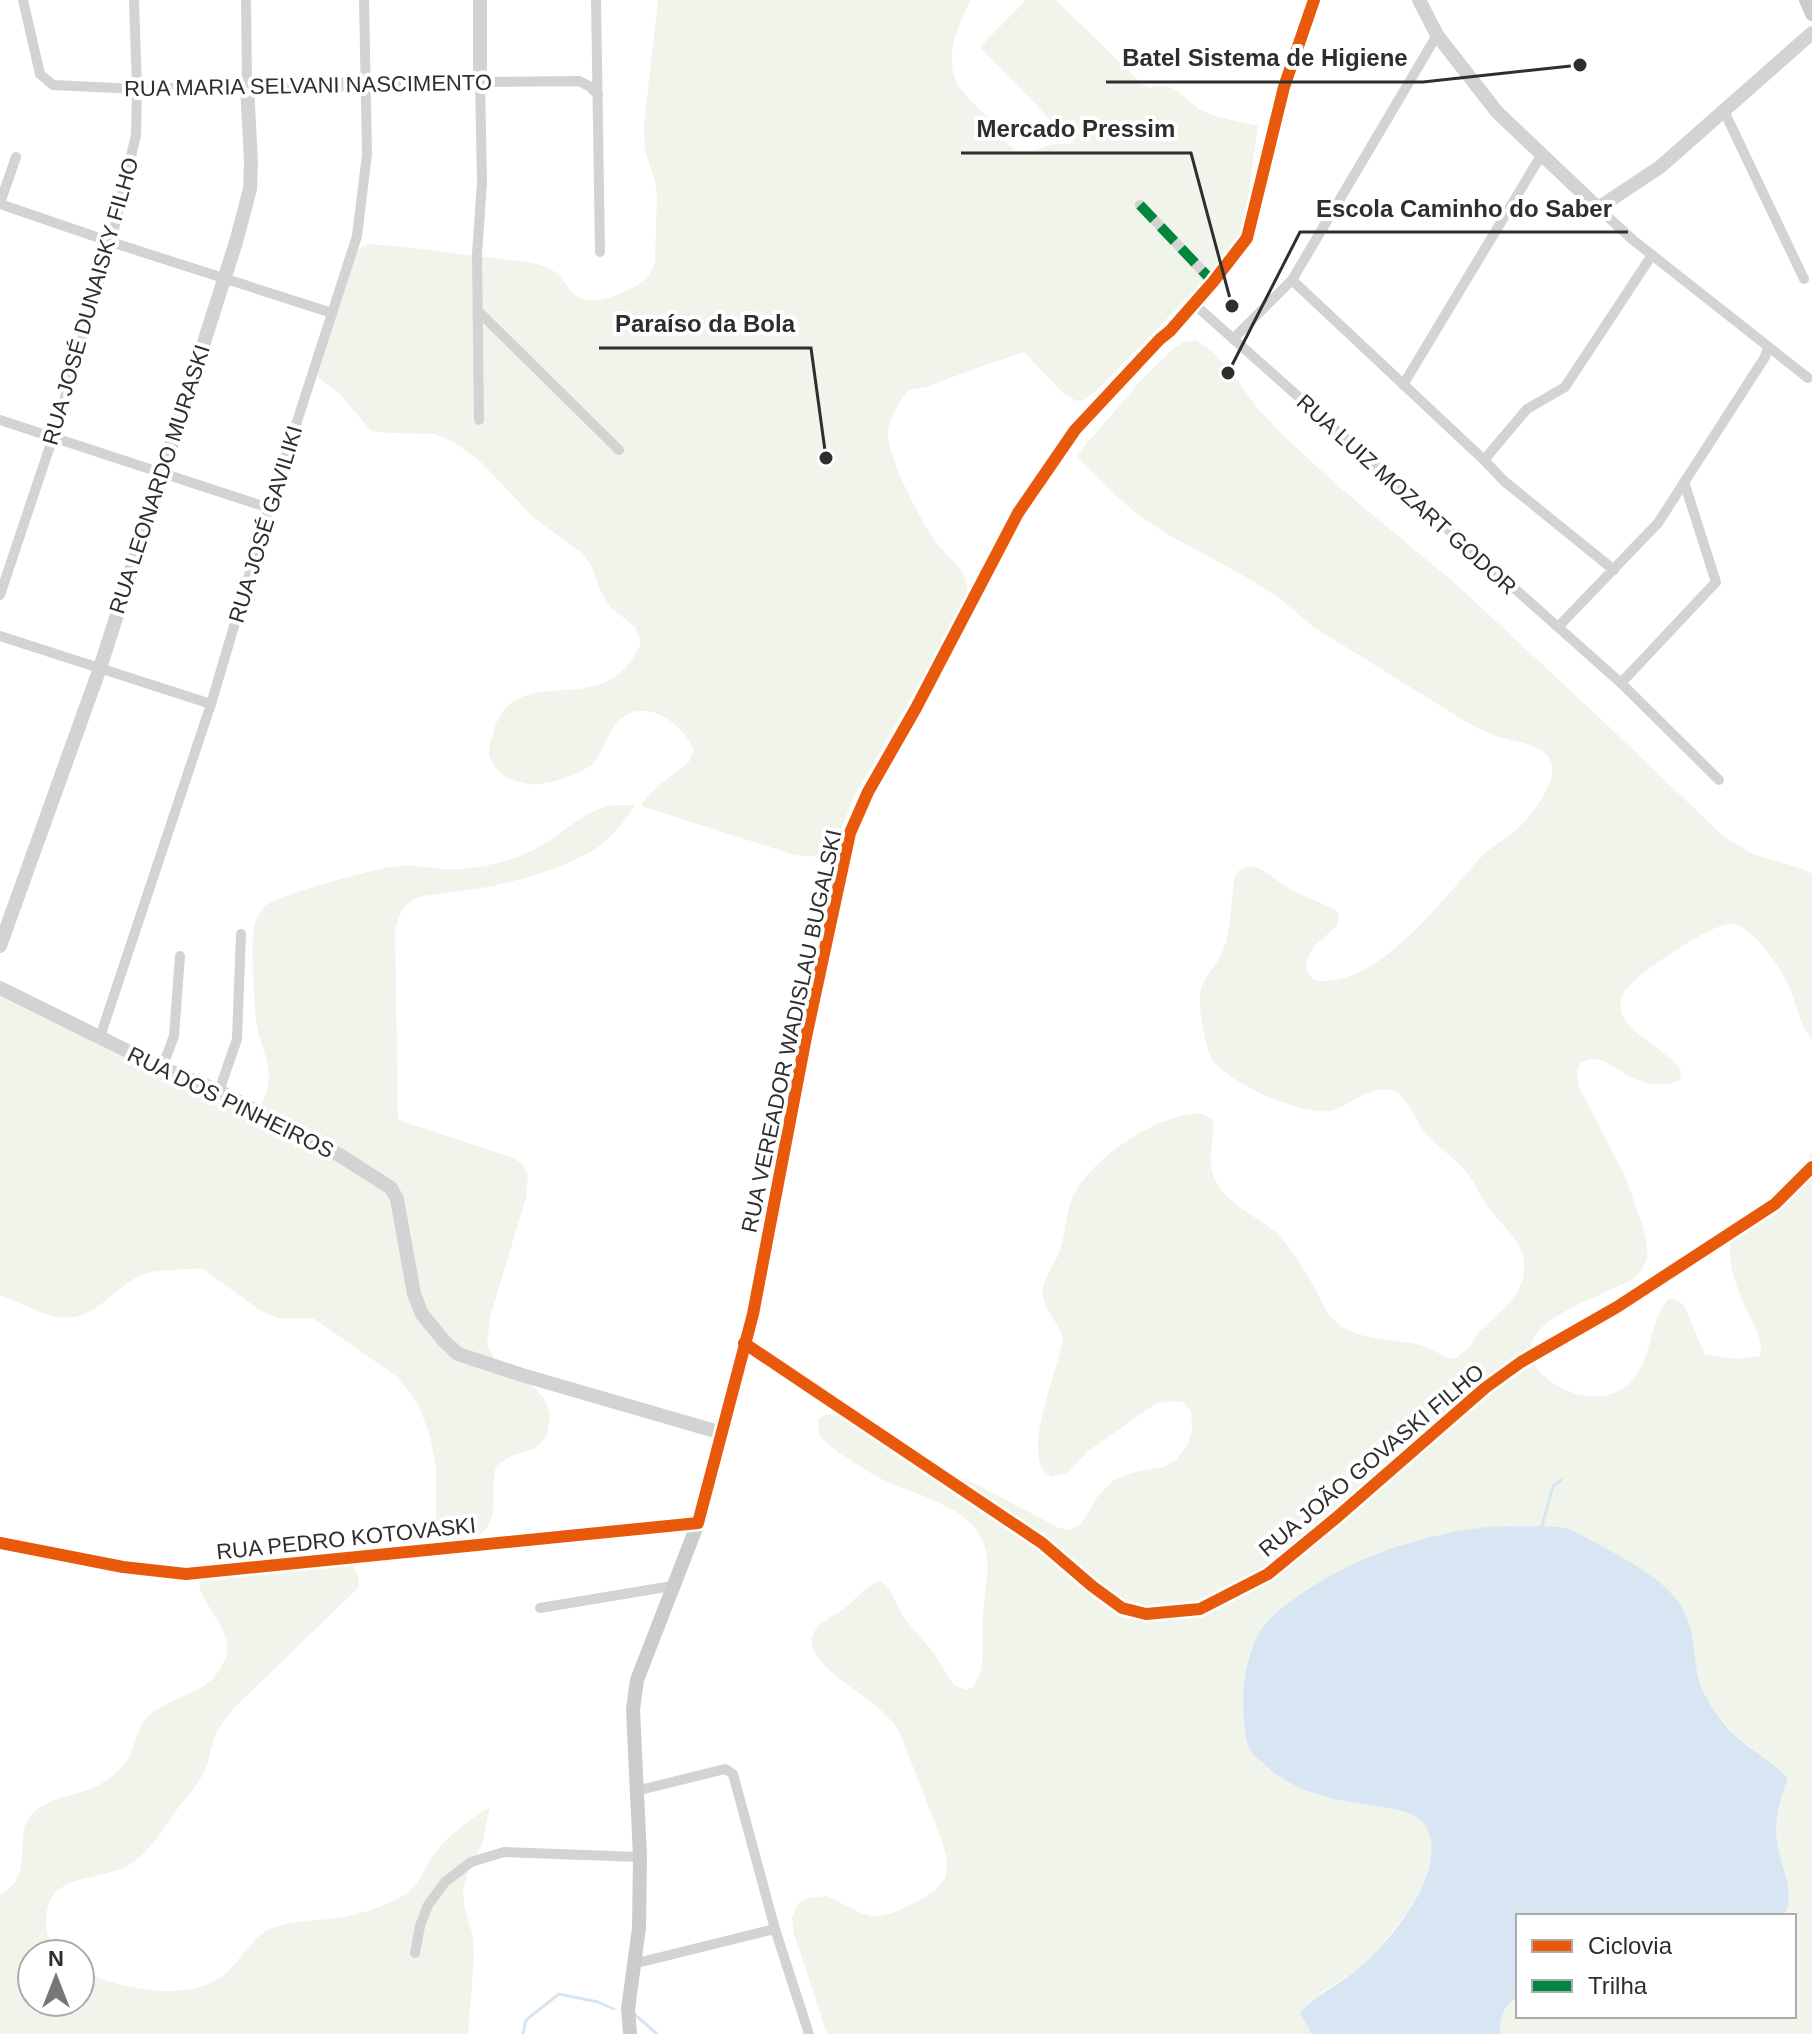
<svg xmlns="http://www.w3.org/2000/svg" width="1812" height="2034" font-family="Arial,sans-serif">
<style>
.green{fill:#f0f4eb}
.water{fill:#d7e6f2}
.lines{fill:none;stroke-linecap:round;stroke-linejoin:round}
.stream{stroke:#d7e6f2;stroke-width:3}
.minor{stroke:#d3d3d3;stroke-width:10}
.tertiary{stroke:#d3d3d3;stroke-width:14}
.secondary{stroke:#ccc;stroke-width:14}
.quiet{stroke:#00873e;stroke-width:10;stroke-dasharray:20 10;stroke-linecap:butt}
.cycleway-casing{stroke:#fff;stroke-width:17}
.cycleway{stroke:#e8590c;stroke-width:12}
.labels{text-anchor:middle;stroke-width:8;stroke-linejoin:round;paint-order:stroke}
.street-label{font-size:22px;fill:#2e2e2e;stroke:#fff}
.leader{fill:none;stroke:#2e2e2e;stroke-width:3}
.callout-dot{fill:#2e2e2e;stroke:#fff;stroke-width:3}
.callout-label{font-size:24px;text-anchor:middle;font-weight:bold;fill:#2e2e2e;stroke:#fff;stroke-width:8;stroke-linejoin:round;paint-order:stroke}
</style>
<rect width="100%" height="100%" fill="#fff"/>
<g class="green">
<path d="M658,0H971C957,26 942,61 960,88C968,100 980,109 990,120C999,131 1005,147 1019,151C1030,154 1045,145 1056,144C1062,144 1069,144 1074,144L980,47L1026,0H1056L1143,85L1150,88C1177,78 1186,105 1207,113C1223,119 1241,122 1258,126L1245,218L1239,238L1199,286L1097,390L1084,400L1077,401L1063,393L1024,352L974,369L926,387L908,390C900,402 891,415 888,429C884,452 924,529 940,547C950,559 966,570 967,587C968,594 963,604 961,611L853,799C846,816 835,853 814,856C809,857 800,855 795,855L641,806L646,798L661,784L689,762L694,750C685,727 652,700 626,715C609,725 607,745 596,760C586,774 545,786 528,784C523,783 516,781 511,779C500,775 490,764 489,752C489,746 492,739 493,734C505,680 556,696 594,686C617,681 633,663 641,642L635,627L610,607L601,592L592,567L582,553L534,518L481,462L452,441L434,434L391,433L371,431L340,394L316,376L354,251L368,244L395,246L527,262C537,264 548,266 556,273C566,281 570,295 583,299C598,305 635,290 646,278C651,273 653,268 655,262L657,197L655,181L645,151L644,125Z"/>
<path d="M1196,340L1212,351L1233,374L1257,408L1285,437L1338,486L1457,585L1603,721L1723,836L1753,854L1803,869L1812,874V1038C1798,1024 1798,1006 1790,989C1784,972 1757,934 1741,927C1740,926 1731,924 1730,924C1710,925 1645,969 1631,984C1623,991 1619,1000 1621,1011C1625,1032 1667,1050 1681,1070L1680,1080C1658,1090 1637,1082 1618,1069C1611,1065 1602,1059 1594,1059C1590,1059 1586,1061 1581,1062L1577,1071L1578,1085L1625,1176L1643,1227L1647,1244V1259L1641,1271L1633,1279C1606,1294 1554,1310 1536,1334C1509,1372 1593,1420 1630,1383C1653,1360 1648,1323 1668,1299L1674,1298L1684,1305L1705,1355L1740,1359L1760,1356C1763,1343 1758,1333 1752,1321C1740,1294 1723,1264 1733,1233C1741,1210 1770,1199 1787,1184C1793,1179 1801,1173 1805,1167C1808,1162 1809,1156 1812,1151V2034H1500C1500,2018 1503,2005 1518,1997V2016H1794V1916H1785C1795,1890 1783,1873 1778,1847C1773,1823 1779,1801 1788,1778L1778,1768L1738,1738L1714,1711L1705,1695L1699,1683L1695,1661L1689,1622L1673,1595L1642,1569L1568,1528L1539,1526L1476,1528L1346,1568L1307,1590L1290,1602L1270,1618L1262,1628L1249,1654L1243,1698L1244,1726L1251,1751L1269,1769L1285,1781L1311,1793L1340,1800L1396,1809L1412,1814L1424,1824L1430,1833L1432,1854L1426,1877L1420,1892L1409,1911L1373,1955L1352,1974L1324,1991L1300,2012L1312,2034H827L794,1934L792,1918L798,1904L806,1899L825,1896L835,1900L861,1913L875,1917L895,1912L920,1900L935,1891L946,1877L947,1859L941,1838L899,1731C892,1721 884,1712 874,1704C858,1690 802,1660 813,1634C818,1623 831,1617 841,1611C854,1602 864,1586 880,1581L889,1589L903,1617L933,1652L954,1685L966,1690L972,1688C988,1668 981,1641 983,1617C984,1593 992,1567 984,1544C970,1504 910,1494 877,1477C867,1471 856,1464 846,1457C837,1452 824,1443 819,1433C819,1432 818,1421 817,1420L823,1415L837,1414L932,1465L972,1482L1059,1528L1070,1530L1081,1524L1098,1496L1115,1479L1131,1473L1164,1467L1176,1460L1188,1444L1192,1428L1191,1411L1183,1402L1169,1401L1155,1404L1087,1452L1067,1473L1051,1477C1048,1474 1044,1472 1042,1468C1027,1439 1058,1370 1063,1338C1059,1321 1040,1308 1043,1289C1045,1275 1056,1263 1060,1250C1066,1233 1065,1213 1073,1196C1088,1164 1138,1129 1171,1119C1186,1115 1199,1109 1212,1119C1216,1137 1207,1156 1213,1174C1224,1208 1262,1215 1283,1240C1295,1254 1305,1271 1314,1287C1321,1299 1326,1314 1337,1323C1359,1341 1393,1338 1420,1345C1431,1348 1441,1356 1454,1359C1458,1356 1464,1352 1468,1348C1473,1342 1476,1334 1482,1329C1504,1309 1533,1287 1522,1253C1517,1237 1500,1223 1490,1210C1480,1197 1475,1181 1464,1169C1453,1157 1439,1148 1428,1136C1415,1123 1409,1095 1391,1090C1368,1085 1349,1107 1329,1111C1303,1116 1222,1081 1211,1057C1205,1045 1199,1011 1200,998C1200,979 1214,970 1221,955C1226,946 1227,936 1229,926C1231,916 1233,878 1237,872C1238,871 1246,867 1248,867C1256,865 1264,871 1270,875C1278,881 1286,887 1295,892C1310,900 1325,902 1339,913L1337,926L1315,945L1307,959L1306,969L1314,980C1377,992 1446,894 1484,854C1493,845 1505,840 1514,832C1528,820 1557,784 1552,765C1547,743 1513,742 1496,736C1484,731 1473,726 1463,720L1312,626L1279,598L1253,581L1167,534L1137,514L1114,494L1076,456L1144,377L1173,349L1183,342Z"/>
<path d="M612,805H635C625,820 614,836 598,847C570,866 515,883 480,888C460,892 439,893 418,897C403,905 399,914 395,930L398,1120L514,1158L523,1165L528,1175L526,1198L490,1317L487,1345L495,1360L535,1388L545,1400L550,1414L547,1436L534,1449L513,1455L496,1466C492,1481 494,1494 493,1510C490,1540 461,1544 436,1550V1468L430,1436L420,1409L412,1395L396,1376L313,1318H278L262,1312L202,1268C187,1270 159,1269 145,1274C113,1285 97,1323 58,1317C38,1314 19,1301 0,1295V993L256,1120C261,1105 270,1089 269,1073C267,1057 260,1041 257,1026C254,1009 250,937 255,923C257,918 261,910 264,907C275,895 378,868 397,866C419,864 441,871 464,869C491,866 515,860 539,847C565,832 581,812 612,805Z"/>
<path d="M347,1558L358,1574L359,1587L234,1708C226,1718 218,1727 214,1739C210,1750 209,1763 203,1774C198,1784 189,1794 181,1804C167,1822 154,1847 135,1861C113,1879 66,1874 52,1897C41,1916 45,1940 60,1954H32V2002H80V1969C115,1989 191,2004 225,1974C241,1960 251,1937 272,1928C294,1920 316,1921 338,1918C359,1915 389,1905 407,1893C421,1883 426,1862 438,1849C453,1831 471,1819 490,1807L482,1844L467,1874L463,1888L464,1905L473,1937L474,1958L468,2034H0V1895C38,1874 11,1835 32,1814C50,1795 83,1796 104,1782C112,1777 122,1768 127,1761C137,1745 136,1724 152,1713C175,1695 207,1694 222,1666C222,1665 227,1656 227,1655C232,1631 206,1609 200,1588C198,1582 200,1576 201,1570L209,1563L226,1559Z"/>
</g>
<path class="water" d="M1539,1526C1548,1527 1560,1526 1569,1529C1578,1532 1588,1539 1596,1543C1627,1560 1676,1584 1688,1620C1697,1645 1692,1673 1706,1697C1714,1712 1727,1729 1740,1740C1756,1753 1774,1763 1788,1778C1779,1801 1773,1823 1778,1847C1783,1873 1795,1890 1785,1916H1518V1997C1503,2005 1500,2018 1500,2034H1312L1300,2013C1315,1995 1335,1987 1353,1973C1387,1946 1441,1882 1430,1836C1428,1826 1419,1818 1411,1814C1400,1809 1387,1808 1375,1806C1354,1802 1331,1800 1310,1792C1293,1786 1277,1777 1264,1764C1260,1760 1253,1756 1251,1751C1243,1738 1242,1701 1244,1685C1246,1665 1251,1645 1262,1628C1271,1615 1286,1605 1298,1596C1349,1560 1411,1538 1472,1529C1494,1525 1517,1527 1539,1526Z"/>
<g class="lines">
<g class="stream">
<path d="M1541,1530L1553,1486L1561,1480"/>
<path d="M633,2013L657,2034"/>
<path d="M523,2034L526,2020L559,1994L598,2002L614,2009"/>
</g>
<g class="minor">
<path d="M23,0L40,74L53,85L137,89L247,86L246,0"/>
<path d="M596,0L600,252"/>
<path d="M1724,111L1804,279"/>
<path d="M0,203L16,157"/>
<path d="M0,204L111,242L332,313"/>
<path d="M1140,205L1213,282"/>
<path d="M1598,208L1633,240L1808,378"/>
<path d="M1292,280L1484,460L1504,481L1614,570"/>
<path d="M1194,304L1621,683L1719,780"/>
<path d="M478,311L619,450"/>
<path d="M1233,339L1292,280L1437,35"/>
<path d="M1403,385L1542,154"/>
<path d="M0,420L269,508"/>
<path d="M479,420L477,254L482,182L480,82L579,81L589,86L598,95"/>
<path d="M1484,460L1527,409L1565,387L1652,255"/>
<path d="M0,595L53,437L111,242L136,135L137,89L134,0"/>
<path d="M1558,627L1658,523L1765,357L1768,347"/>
<path d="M0,636L211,704"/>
<path d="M1621,683L1716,582L1684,482"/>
<path d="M100,1037L211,704L269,508L357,236L367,154L364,0"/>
<path d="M162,1068L174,1036L180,956"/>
<path d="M219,1091L237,1039L241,934"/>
<path d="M540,1608L672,1586"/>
<path d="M636,1791L725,1769L733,1774L775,1929L809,2034"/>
<path d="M415,1953L420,1926L428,1905L445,1882L471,1862L504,1852L640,1857"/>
<path d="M633,1964L775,1929"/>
</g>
<g class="tertiary">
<path d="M1419,0L1437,35L1497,112L1598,208L1660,167L1812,33"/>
<path d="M0,946L100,668L236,242L250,189L251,162L247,86L480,82V0"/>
<path d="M0,988L162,1068L219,1091L341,1156L391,1188L397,1199L414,1294L422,1314L444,1341L458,1354L522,1375L722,1433"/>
<path d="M744,1343L1042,1543L1092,1586L1122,1608L1146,1614L1200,1609L1268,1574L1336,1518L1485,1388L1521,1362L1617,1307L1775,1204L1812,1167"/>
<path d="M0,1543L123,1567L186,1574L698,1523"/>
</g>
<g class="secondary">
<path d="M1806,0L1812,14"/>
<path d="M630,2034L628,2009L639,1928L640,1857L633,1709L637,1680L698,1523L753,1314L806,1037L850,833L868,792L916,708L1018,513L1075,430L1160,339L1170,331L1213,282L1247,238L1284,87L1314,0"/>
</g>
<path class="quiet" d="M1140,205L1213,282"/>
<defs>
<g id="cycleway">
<path d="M744,1343L1042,1543L1092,1586L1122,1608L1146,1614L1200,1609L1268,1574L1336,1518L1485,1388L1521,1362L1617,1307L1775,1204L1812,1167"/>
<path d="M0,1543L123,1567L186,1574L698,1523L753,1314L806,1037L850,833L868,792L916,708L1018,513L1075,430L1160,339L1170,331L1213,282L1247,238L1284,87L1314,0"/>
</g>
</defs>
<use href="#cycleway" class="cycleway-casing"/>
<use href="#cycleway" class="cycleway"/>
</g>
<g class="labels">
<g class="street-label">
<text transform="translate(308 85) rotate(-1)" y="8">RUA MARIA SELVANI NASCIMENTO</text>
<text transform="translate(90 301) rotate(-74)" y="8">RUA JOSÉ DUNAISKY FILHO</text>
<text transform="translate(159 479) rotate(-72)" y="8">RUA LEONARDO MURASKI</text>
<text transform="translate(1407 494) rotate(42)" y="8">RUA LUIZ MOZART GODOR</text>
<text transform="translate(265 524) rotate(-73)" y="8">RUA JOSÉ GAVILIKI</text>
<text transform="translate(791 1031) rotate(-78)" y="8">RUA VEREADOR WADISLAU BUGALSKI</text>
<text transform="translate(231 1102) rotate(26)" y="8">RUA DOS PINHEIROS</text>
<text transform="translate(1371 1460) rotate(-40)" y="8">RUA JOÃO GOVASKI FILHO</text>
<text transform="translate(346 1538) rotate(-6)" y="8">RUA PEDRO KOTOVASKI</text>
</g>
</g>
<path class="leader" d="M1580 65L1423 82H1106M1232 306L1191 153H961M1228 373L1300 232H1628M826 458L811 348H599"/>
<g class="callout-dot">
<circle cx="1580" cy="65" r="8"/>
<circle cx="1232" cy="306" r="8"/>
<circle cx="1228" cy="373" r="8"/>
<circle cx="826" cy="458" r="8"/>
</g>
<g class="callout-label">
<text x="1265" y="66">Batel Sistema de Higiene</text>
<text x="1076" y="137">Mercado Pressim</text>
<text x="1464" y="217">Escola Caminho do Saber</text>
<text x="705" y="332">Paraíso da Bola</text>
</g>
<rect x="1516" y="1914" width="280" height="104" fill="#ffffff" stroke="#ababab" stroke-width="2"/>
<rect x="1532" y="1940" width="40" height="12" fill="#e8590c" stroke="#ababab" stroke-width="2"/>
<text x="1588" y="1954" font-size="24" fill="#2e2e2e">Ciclovia</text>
<rect x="1532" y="1980" width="40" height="12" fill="#00873e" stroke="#ababab" stroke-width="2"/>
<text x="1588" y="1994" font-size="24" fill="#2e2e2e">Trilha</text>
<g transform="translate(56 1978)"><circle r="38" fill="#ffffff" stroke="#ababab" stroke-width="2"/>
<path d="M0-6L14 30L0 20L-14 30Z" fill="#777777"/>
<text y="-12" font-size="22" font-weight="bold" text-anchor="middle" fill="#2e2e2e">N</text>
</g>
</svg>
